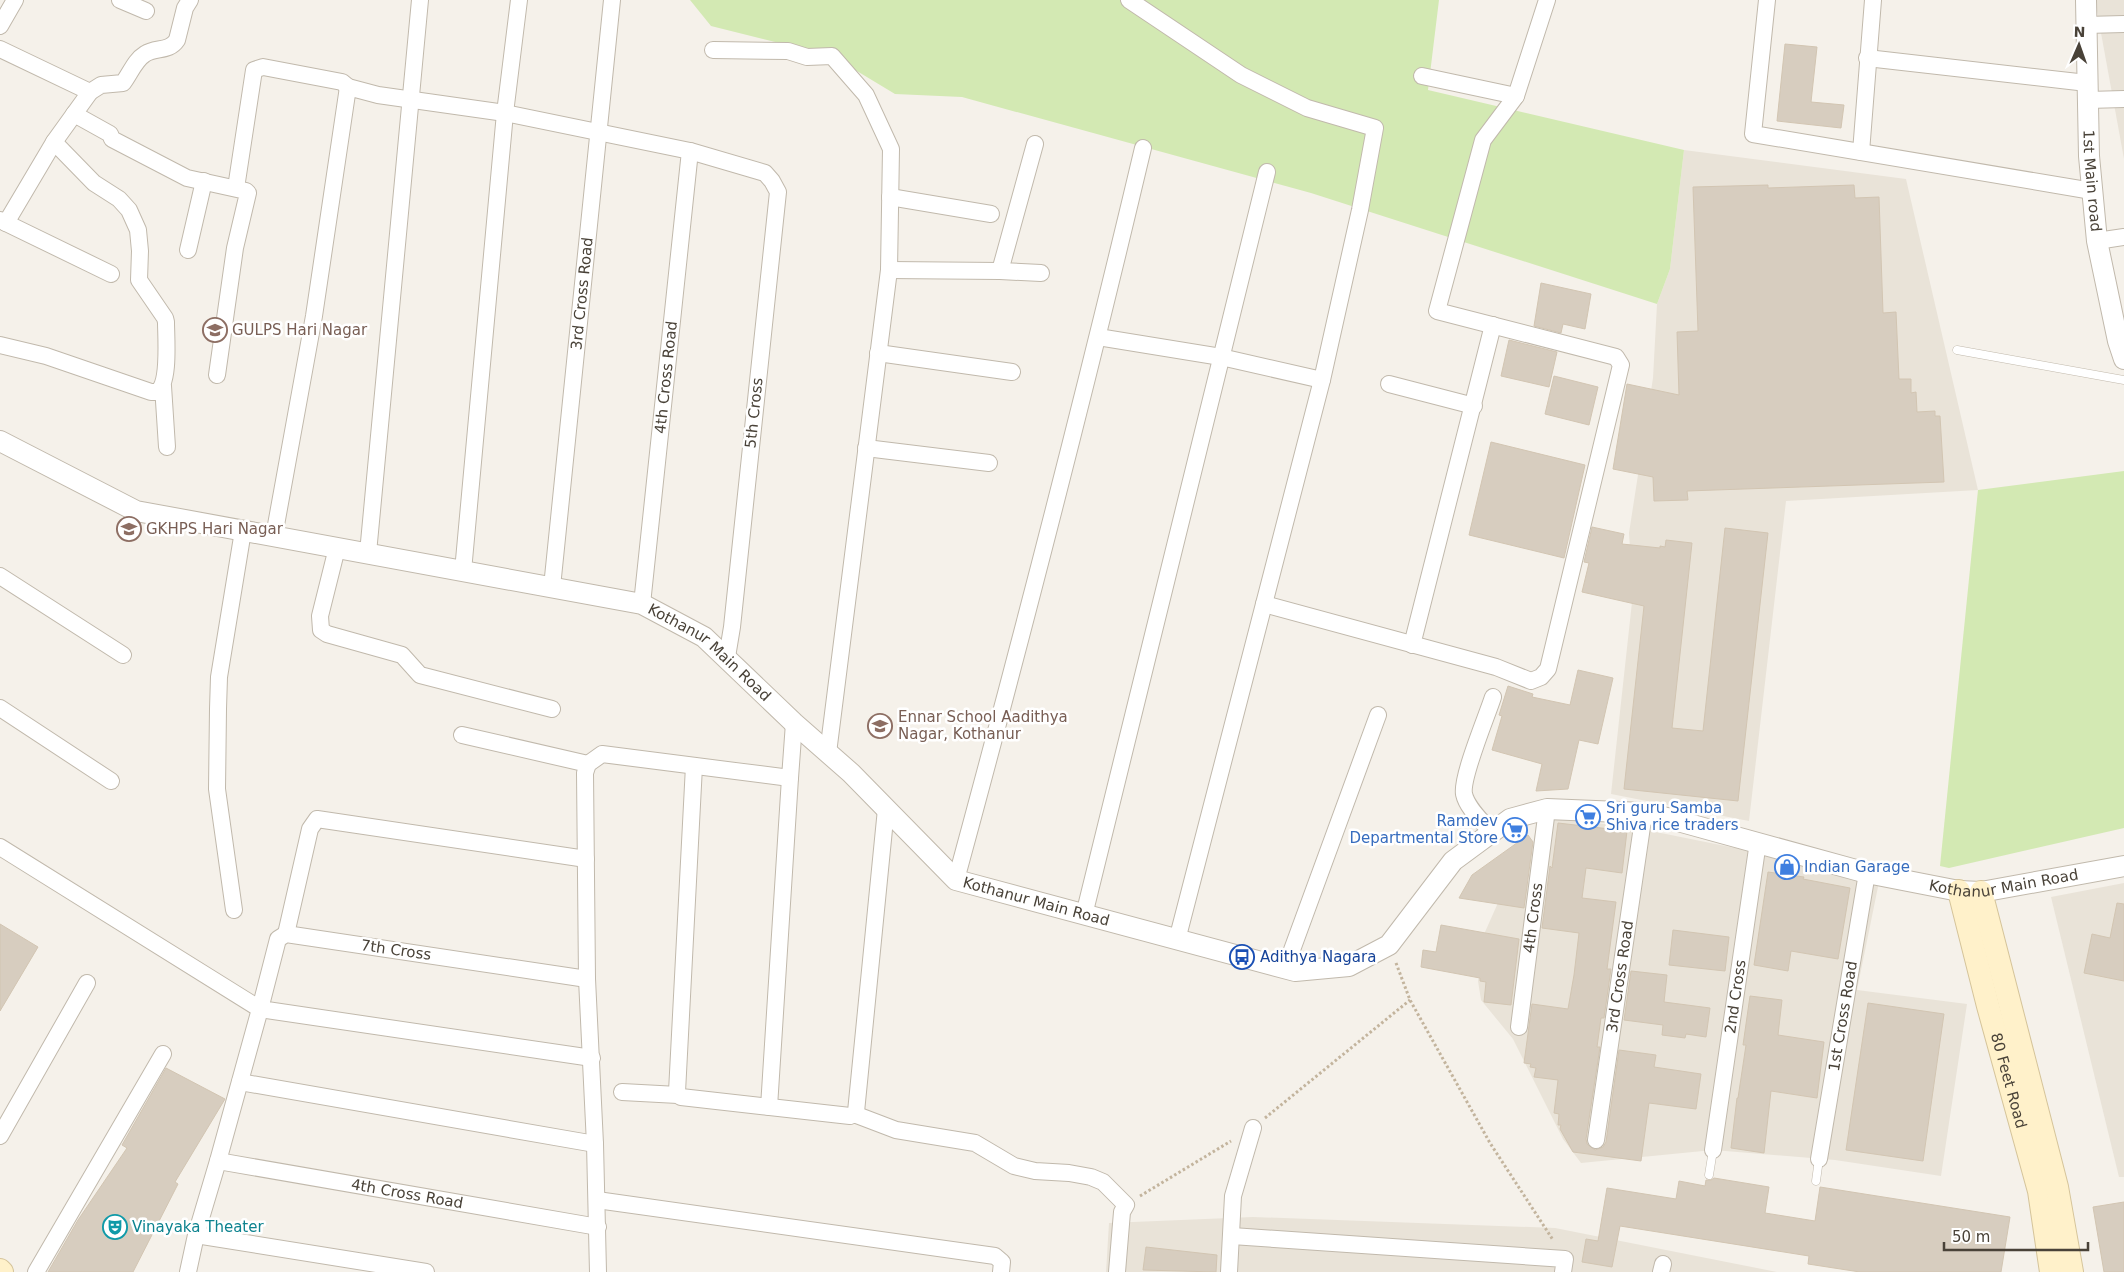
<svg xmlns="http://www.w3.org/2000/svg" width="2124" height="1272" font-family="'DejaVu Sans',sans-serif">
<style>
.residential{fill:#e9e3d8}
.green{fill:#d3e9b3}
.building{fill:#d7cdbf;stroke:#d2c5b2}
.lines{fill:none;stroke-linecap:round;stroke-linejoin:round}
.service-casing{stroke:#c1b9ac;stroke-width:9}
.minor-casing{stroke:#c1b9ac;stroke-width:18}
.tertiary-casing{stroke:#c1b9ac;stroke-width:22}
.secondary-casing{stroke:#d5c49a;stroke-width:24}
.path{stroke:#c3b49d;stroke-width:3;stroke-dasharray:2.5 2.5;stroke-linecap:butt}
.service{stroke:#fff;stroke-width:8}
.minor{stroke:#fff;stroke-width:16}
.tertiary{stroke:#fff;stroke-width:20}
.secondary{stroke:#fff1ca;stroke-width:22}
.labels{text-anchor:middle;stroke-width:5;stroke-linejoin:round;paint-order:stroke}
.street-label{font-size:15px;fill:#494238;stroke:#fff}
.education-label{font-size:15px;fill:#785e54;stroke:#fff;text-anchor:start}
.shop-label{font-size:15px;fill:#366cbe;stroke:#fff;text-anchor:start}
.transit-label{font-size:15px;fill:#164399;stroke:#fff;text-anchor:start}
.culture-label{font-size:15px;fill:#0d838f;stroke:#fff;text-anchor:start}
</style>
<rect width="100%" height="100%" fill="#f5f1ea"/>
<g class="residential">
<path d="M2095,0H2124V159Z"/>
<path d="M1684,150L1906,179L1978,490L1786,501L1749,821L1611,794L1633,593L1629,533L1653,378L1657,304L1670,269Z"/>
<path d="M1560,818L1641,829L1880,877L1857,990L1967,1004L1941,1176L1835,1160L1713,1150L1581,1163L1563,1139L1513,1039L1481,1000L1478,981L1485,932L1497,905L1501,880L1528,883L1536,825Z"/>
<path d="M2124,883V1177H2119L2051,897Z"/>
<path d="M1253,1217L1555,1228L1777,1272H1106L1109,1223Z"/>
</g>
<g class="green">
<path d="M690,0H1439L1428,90L1684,150L1670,269L1657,304L1311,193L962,97L895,94L832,56L711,26Z"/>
<path d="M2124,471V828L1949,868L1940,866L1978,490Z"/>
</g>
<g class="building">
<path d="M1785,44L1817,47L1811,102L1844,105L1841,128L1777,121Z"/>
<path d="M1768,185V188L1854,185L1855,198L1879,197L1883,313L1896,312L1899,379H1911V393L1916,392L1917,412L1935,411V416H1940L1944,482L1687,491L1688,500L1654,501L1653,477L1613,469L1627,384L1679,395L1677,332L1698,331L1693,187Z"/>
<path d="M1541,283L1591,294L1585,329L1563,324L1561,333L1534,326Z"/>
<path d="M1509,340L1557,352L1549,387L1501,376Z"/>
<path d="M1554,376L1598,387L1589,425L1545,414Z"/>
<path d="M1491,442L1585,465L1564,558L1469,535Z"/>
<path d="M1592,527L1624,534L1622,544L1660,548V546L1665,547L1666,540L1692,543L1672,728L1703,731L1725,528L1768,533L1738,801L1624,789L1644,606L1582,592L1589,563L1584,562Z"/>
<path d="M1578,670L1613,678L1598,744L1579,740L1568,789L1536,791L1542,764L1492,750L1502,716L1499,715L1508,686L1533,694L1532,697L1570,705Z"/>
<path d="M1558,823L1627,831L1622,873L1586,868L1582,898L1616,902L1607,969H1611L1604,1018H1601L1597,1047H1600L1586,1139L1587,1144L1595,1150L1603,1147L1606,1142L1619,1050L1656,1055L1654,1067L1701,1074L1696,1109L1649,1103L1641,1161L1573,1152L1560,1129L1561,1125H1558L1559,1114L1554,1113L1558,1080L1534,1077L1536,1068L1530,1067L1531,1064L1524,1063L1532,1004L1568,1009L1574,975L1579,933L1542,928L1550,866L1552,868Z"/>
<path d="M1528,835L1533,842L1524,908L1459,898L1472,875Z"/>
<path d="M1768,872L1804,877L1803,879L1850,888L1838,959L1791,951L1788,971L1754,965Z"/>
<path d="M2117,903L2124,904V981L2084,973L2092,934L2110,938Z"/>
<path d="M0,924L38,947L0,1011Z"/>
<path d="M1441,925L1519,939L1511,1005L1484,1002L1486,982L1480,981V978L1421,967L1423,950L1436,952Z"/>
<path d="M1673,930L1729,937L1725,971L1669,965Z"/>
<path d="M1631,971L1667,975L1664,1002L1710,1008L1706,1037L1686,1034L1685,1038L1662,1035L1663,1025L1624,1020Z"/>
<path d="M1750,996L1782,1000L1778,1035L1824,1042L1817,1098L1771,1091L1764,1153L1731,1148L1737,1098H1738L1746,1045H1743Z"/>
<path d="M1868,1003L1944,1014L1923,1161L1846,1150Z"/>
<path d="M166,1068L225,1099L175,1182L178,1184L133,1272H48L78,1220L127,1148L122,1145Z"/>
<path d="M1714,1178L1769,1187L1765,1213L1815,1221L1820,1187L2010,1217L2001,1272H1860L1808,1264L1809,1256L1620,1226L1612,1267L1582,1262L1586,1239L1598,1241L1607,1188L1676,1199L1679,1181L1705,1186L1706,1180H1711Z"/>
<path d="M2124,1202V1272H2104L2093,1207Z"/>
<path d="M1146,1247L1217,1255L1216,1272L1143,1270Z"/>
</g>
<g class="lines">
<defs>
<g id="service">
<path d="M1957,350L2124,380"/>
<path d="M1709,1175L1713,1150"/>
<path d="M1816,1181L1819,1159"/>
</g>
<g id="minor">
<path d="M120,0L146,11"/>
<path d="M1129,0L1241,75L1307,108L1375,128L1360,210L1322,380L1177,940"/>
<path d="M1767,0L1753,134L2092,191"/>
<path d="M2086,25L2124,24"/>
<path d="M0,26L15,0"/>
<path d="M0,49L90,92"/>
<path d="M713,50L788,51L807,57L832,56L866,95L891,149L889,270L828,753"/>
<path d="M1867,58L2087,83"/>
<path d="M1422,76L1516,96"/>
<path d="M2088,100L2124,99"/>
<path d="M74,114L110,134L112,139L187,178L246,191L248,193L235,248L217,375"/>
<path d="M1035,144L1000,271L1041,273"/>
<path d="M1861,152L1873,0"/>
<path d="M236,188L254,70L263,67L342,82L348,87"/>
<path d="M890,197L991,214"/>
<path d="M0,220L111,274"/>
<path d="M6,223L54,142L90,92L101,85L123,83C130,74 135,60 145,54C156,47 169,52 177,40L185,8L190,0"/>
<path d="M2097,241L2124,237"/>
<path d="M188,250L204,181"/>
<path d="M889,270L1000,271"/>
<path d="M1098,337L1221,357L1322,380"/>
<path d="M0,345L46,356L151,392H157C170,383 166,338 166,322L165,318L139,280L140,251L138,230L129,210L119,199L94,183L54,142"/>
<path d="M878,353L1012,372"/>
<path d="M1389,384L1474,406"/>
<path d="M163,386L167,447"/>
<path d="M866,448L989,463"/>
<path d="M274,536L314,316L348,87L378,95L505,113L690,151L765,173L772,181L778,192L732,627L727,657"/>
<path d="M337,548L320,616L321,630L327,634L402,655L420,675L552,709"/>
<path d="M368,553L420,0"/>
<path d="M463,571L505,113L519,0"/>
<path d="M0,576L123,655"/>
<path id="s1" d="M552,587L612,0"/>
<path id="s2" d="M642,604L690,151"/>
<path d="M1264,604L1496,667L1531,681L1541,677L1548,669L1621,365L1616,357L1437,311L1483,140L1516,96L1547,0"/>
<path d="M1412,645L1493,325"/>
<path d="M0,708L111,781"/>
<path d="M462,735L588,764"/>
<path d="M1491,832C1482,821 1467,808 1464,794C1461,777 1487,716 1493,697"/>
<path d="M0,847L260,1009L218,1161L196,1235L188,1272"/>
<path d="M956,880C1022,637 1085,393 1143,148"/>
<path d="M234,910L217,789L218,709L219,677L243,531"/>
<path d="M1084,915L1267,172"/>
<path d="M286,934L310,829L317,819L586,859"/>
<path d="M1285,969L1378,715"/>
<path d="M587,979L286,934L278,939L260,1009L592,1058"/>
<path id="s3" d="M1519,1027L1547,809"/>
<path d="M240,1082L595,1144"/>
<path d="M622,1092L678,1095L681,1097L850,1116L854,1114L896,1130L975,1143L1014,1166L1035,1171L1069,1173L1091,1177L1103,1182L1126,1205L1122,1212L1117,1272"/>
<path d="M678,1095L677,1092L694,766"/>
<path d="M769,1107L790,778"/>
<path d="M854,1114L856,1112L886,809"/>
<path d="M0,1136L87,983"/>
<path id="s4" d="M1596,1140L1644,813"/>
<path id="s5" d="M1713,1150L1758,842"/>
<path id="s6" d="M1819,1159L1867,873"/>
<path id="s7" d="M218,1161L598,1227"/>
<path d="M597,1200L995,1256L1002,1262L1001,1272"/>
<path d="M196,1235L426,1272"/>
<path d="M1232,1236L1565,1259L1563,1272"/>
<path d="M36,1272L163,1054"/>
<path d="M598,1272L595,1144L587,979L585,773L588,764L602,754L790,778L794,723"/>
<path d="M1229,1272L1233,1196L1253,1128"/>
<path d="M1661,1272L1663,1264"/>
</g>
<g id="tertiary">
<path id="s8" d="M2086,0L2089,156L2097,241L2118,341L2124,359"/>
<path id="s9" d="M0,441L136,511L642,604L704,637L794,723L851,773L956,880L1295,971L1349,966L1389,945L1453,861L1510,819L1547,809L1644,813L1667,818L1867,873L1959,891L1981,892L2124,866"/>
</g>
<g id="secondary">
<path id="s10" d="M1959,891L1988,1006L2039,1191L2051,1272"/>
<path d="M1981,892L2057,1187L2072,1272"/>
<path d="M0,1270L2,1272"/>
</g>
</defs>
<use href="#service" class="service-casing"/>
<use href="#minor" class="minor-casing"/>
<use href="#tertiary" class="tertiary-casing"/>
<use href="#secondary" class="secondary-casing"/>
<g class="path">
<path d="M1396,963L1410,1000L1490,1143L1553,1240"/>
<path d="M1265,1118L1410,1000"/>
<path d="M1140,1196L1231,1141"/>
</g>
<use href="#service" class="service"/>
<use href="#minor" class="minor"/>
<use href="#tertiary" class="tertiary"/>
<use href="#secondary" class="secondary"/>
</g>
<defs>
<symbol id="school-ring" viewBox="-11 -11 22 22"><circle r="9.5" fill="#fff" stroke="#8d6e63" stroke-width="1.5"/><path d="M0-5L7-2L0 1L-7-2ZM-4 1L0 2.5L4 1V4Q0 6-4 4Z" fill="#8d6e63"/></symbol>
<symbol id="supermarket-ring" viewBox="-11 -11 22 22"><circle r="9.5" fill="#fff" stroke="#3f7fe0" stroke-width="1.5"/><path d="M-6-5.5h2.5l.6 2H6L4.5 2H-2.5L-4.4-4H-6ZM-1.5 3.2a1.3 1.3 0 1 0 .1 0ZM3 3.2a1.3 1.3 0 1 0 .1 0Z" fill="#3f7fe0"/></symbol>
<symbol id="shop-ring" viewBox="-11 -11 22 22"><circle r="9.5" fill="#fff" stroke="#3f7fe0" stroke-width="1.5"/><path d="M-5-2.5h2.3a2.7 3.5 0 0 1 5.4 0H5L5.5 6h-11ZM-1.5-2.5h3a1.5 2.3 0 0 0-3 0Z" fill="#3f7fe0"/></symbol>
<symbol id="bus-ring" viewBox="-11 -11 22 22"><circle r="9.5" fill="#fff" stroke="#1a4fb4" stroke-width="1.5"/><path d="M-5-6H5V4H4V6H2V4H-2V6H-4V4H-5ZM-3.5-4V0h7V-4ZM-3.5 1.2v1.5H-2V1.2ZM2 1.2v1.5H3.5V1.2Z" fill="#1a4fb4"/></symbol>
<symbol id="theatre-ring" viewBox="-11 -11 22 22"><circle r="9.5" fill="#fff" stroke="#0f9aa8" stroke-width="1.5"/><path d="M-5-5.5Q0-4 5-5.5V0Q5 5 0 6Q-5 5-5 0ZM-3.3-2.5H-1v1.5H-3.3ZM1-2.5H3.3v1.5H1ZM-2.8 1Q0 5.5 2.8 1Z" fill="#0f9aa8"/></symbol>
</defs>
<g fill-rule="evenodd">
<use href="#school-ring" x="201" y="316" width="28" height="28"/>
<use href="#school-ring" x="115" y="515" width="28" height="28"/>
<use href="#school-ring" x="866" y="712" width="28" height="28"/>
<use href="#supermarket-ring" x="1574" y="803" width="28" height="28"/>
<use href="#supermarket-ring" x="1501" y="816" width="28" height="28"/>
<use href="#shop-ring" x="1773" y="853" width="28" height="28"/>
<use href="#bus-ring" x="1228" y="943" width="28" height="28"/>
<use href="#theatre-ring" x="101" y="1213" width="28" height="28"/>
</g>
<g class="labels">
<g class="street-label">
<text dy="5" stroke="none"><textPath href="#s8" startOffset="181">1st Main road</textPath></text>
<text dy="5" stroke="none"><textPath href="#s1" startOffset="295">3rd Cross Road</textPath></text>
<text dy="5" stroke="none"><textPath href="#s2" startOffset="228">4th Cross Road</textPath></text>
<text transform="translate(754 413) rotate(-84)" y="5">5th Cross</text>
<text dy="5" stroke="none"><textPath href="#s9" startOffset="751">Kothanur Main Road</textPath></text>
<text dy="5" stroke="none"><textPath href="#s9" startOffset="2220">Kothanur Main Road</textPath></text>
<text dy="5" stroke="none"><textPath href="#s9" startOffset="1171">Kothanur Main Road</textPath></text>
<text dy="5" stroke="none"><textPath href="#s3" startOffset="110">4th Cross</textPath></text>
<text transform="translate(396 950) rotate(8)" y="5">7th Cross</text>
<text dy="5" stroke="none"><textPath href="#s4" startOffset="165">3rd Cross Road</textPath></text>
<text dy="5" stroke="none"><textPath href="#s5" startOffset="155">2nd Cross</textPath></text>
<text dy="5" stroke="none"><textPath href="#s6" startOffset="145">1st Cross Road</textPath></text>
<text dy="5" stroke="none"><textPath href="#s10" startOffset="196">80 Feet Road</textPath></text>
<text dy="5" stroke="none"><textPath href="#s7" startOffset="192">4th Cross Road</textPath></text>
</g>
<g class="education-label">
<text x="232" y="335">GULPS Hari Nagar</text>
<text x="146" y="534">GKHPS Hari Nagar</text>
<text x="898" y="722">Ennar School Aadithya<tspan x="898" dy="17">Nagar, Kothanur</tspan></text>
</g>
<g class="shop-label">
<text x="1606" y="813">Sri guru Samba<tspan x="1606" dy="17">Shiva rice traders</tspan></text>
<text x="1498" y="826" text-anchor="end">Ramdev<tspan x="1498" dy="17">Departmental Store</tspan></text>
<text x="1804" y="872">Indian Garage</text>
</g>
<g class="transit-label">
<text x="1260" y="962">Adithya Nagara</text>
</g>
<g class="culture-label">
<text x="132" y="1232">Vinayaka Theater</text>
</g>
</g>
<g transform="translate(2079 45) rotate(2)" stroke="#ffffff" stroke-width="4" paint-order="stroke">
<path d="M0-4L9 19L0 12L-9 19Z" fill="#494238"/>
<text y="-8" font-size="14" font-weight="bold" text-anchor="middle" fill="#494238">N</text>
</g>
<path d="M1944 1242v8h144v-8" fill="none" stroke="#494238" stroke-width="2.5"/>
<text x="1952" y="1242" font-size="15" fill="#494238" stroke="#ffffff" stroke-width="4" paint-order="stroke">50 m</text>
</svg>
